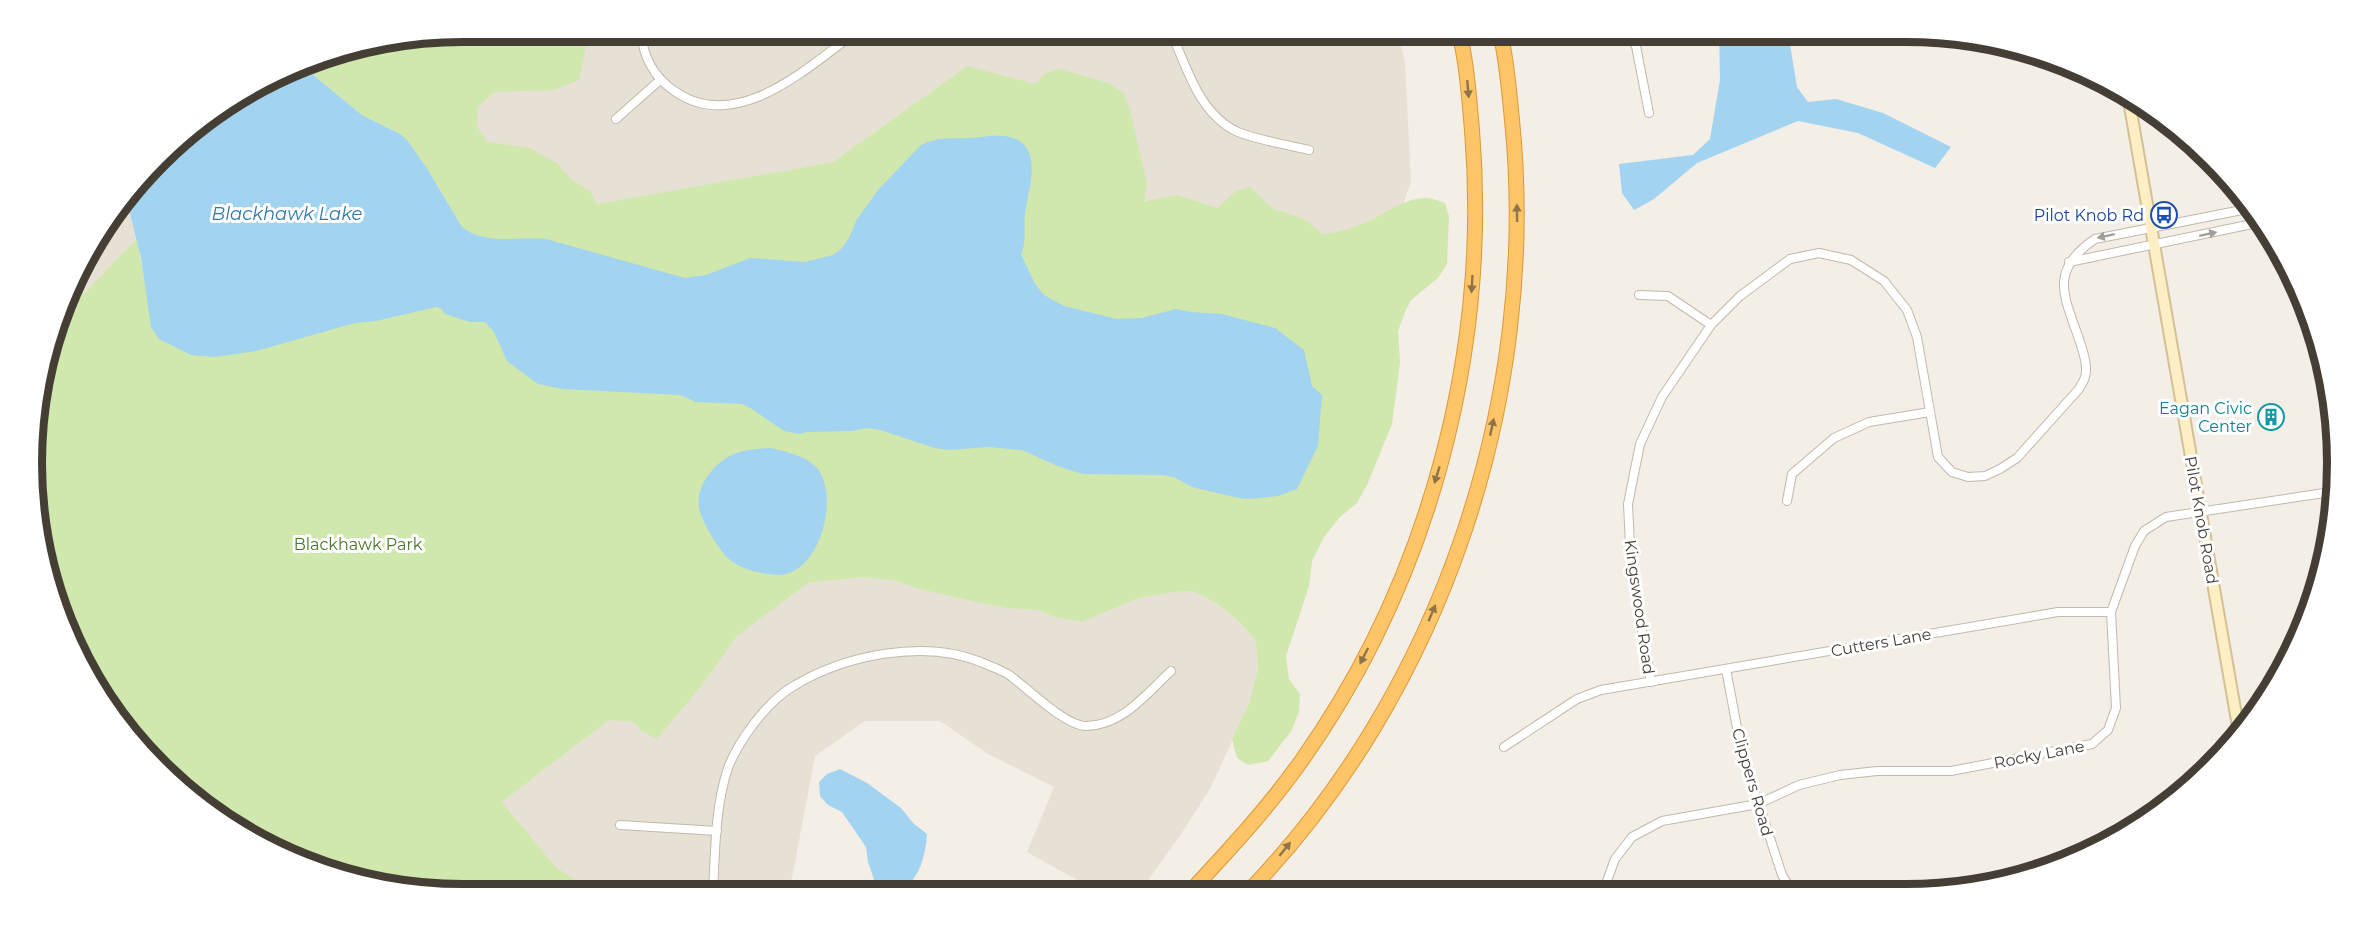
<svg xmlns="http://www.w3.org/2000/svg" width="2369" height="926" font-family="Montserrat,sans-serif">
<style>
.residential{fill:#e7e0d4}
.green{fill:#d0e7ae}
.water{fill:#a2d3f0}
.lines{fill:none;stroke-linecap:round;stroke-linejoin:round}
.street-casing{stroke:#c1b9ab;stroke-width:10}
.secondary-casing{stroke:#d3c096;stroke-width:14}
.highway-casing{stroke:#dd9936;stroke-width:16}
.street{stroke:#fff;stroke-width:8}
.secondary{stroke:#feeec4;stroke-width:10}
.highway{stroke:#fdc567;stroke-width:14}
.oneway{fill:#8f7449}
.oneway2{fill:#a29e9a}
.labels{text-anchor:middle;stroke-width:6;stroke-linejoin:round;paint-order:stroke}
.transit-label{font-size:16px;fill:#164399;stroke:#fff;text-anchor:end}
.culture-label{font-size:16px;fill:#0d838f;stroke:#fff;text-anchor:end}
.street-label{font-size:16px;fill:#453e35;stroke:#fff}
.park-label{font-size:16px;fill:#497729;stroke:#fff}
.water-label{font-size:18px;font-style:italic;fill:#2e7aa9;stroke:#fff}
.rim{fill:none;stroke:#453e35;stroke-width:8}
</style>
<rect width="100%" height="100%" fill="#f3eee6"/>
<g class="residential">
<path d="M463,32H1398L1405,63L1411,181L1400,213L1337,246L1178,195L1143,201L967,66L833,162L593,205L463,137L478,107L504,84Z"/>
<path d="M127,201L137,238L84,294L67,297L89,248Z"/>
<path d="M864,577L896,581L915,588L980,603L1005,608L1038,610L1054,617L1082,622L1139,598L1173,592L1193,591L1219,605L1242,624L1256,642L1258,669L1249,704L1211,787L1181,834L1139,893H1100L1027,852L1054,787L988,754L940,721H865L815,756L789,894H595L555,866L502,802L609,720L634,722L641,731L705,681L737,636L808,583Z"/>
</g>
<path class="green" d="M463,32H589L579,80L554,90L495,92L478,107L477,127L488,142L530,148L544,156L557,163L572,180L590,191L597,204L833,162L967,66L1035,84L1044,74L1059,69L1109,83L1124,94L1130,110L1147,184L1144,201L1178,195L1218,208L1236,191L1250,187L1273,209L1302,218L1323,234C1339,233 1359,226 1373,219C1390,210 1407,198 1426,198C1432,198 1439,201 1445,203L1449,216L1447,264L1438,278L1411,300L1405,312L1398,331L1400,362L1392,424L1367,485L1357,503L1340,517L1324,537L1312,561L1309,586L1286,656L1289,679L1300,694L1299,711L1292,730L1268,761L1248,765L1237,758L1232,739L1249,704L1258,669L1256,642L1242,624L1219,605L1193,591L1173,592L1139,598L1082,622L1054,617L1038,610L1005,608L980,603L915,588L896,581L864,577L808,583L737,636L705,681L657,739L641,731L634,722L609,720L502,802L555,866L595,894H463L351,880L272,850L201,806L104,702L64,628L40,548L35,406L55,324L67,297L84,294L137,238L145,283L462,227L428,170L400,134L362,115L301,65L324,55Z"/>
<g class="water">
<path d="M1719,32H1788L1797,87L1808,102L1836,99L1883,113L1951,147L1935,168L1858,133L1798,121L1697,163L1654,199L1634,210L1622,193L1619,164L1693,155L1710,139L1720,80Z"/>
<path d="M301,65L362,115L400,134L407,140L428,170L462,227C486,246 518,236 546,239L685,278L706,275L750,258L805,262L833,255L841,249L849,238L856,221L878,190L920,146C936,136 951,139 969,138C982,137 997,134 1010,137C1045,146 1028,190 1025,213C1023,225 1027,244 1021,254L1035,284L1044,295L1064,306L1117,319L1142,318L1176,309L1191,312L1222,314L1275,328L1304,350L1312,386L1322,395L1318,446L1297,489L1278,496L1250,499L1239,498L1192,487L1174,477L1162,475L1083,474L1060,467L1022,450L988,447L949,450L935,448L880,430L867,428L852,431L807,432L799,434L784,431L752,409L742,404L696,402L680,395L563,389L538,384L507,361L494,332L485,322H470L445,314L441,308L436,307L376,321L355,323L256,351L215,357L191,355L159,339L151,327L141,258L127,201L179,138L248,89Z"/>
<path d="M770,448C784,451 806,456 816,467C841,495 820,572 781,575C765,575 741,570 729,559C718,549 702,522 699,508C695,486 715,462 734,454C744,449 759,449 770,448Z"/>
<path d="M840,769L867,783L901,808L914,824L927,834C926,856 917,891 890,892C884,892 881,892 877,888L868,862L866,847L842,812L828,805L820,796L819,782L827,774Z"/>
</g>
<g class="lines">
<defs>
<g id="street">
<path d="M641,32C643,55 653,76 673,90C735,136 807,68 856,32"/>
<path d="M1171,32C1187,68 1199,114 1238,132C1257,140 1289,145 1309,150"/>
<path d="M1627,32L1636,46L1649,113"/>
<path d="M616,119L660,80"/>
<path d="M2069,262L2262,222"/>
<path d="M1639,295L1668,296L1711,325"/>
<path d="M1787,501L1792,474L1834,438L1869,422L1930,412"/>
<path d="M1726,669L1741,749L1782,875L1792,891"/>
<path d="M1651,682L1631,566L1628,504L1640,444L1662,397L1711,325L1740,296L1790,259L1819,253L1851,260L1884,281L1907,310L1917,337L1938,457L1952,472L1968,477L1985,476L2000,469L2017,458L2079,389C2080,386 2084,381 2085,377C2088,367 2084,355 2081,345C2066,299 2046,272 2095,239L2252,208"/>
<path d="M1504,747L1577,699L1601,690L2058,612H2111"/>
<path d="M620,825L717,831"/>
<path d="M1434,892C1446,884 1455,885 1467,892"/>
<path d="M1603,892L1615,859L1632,837L1662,821L1758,804L1799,785L1840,775L1877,771H1951L2092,744L2108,730L2116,708L2111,612L2135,546L2144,531L2166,517L2337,491"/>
<path d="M713,894C715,854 715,806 728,768C739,740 766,703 792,687C844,655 925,638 983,663C991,666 1000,670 1008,674C1026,687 1065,726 1086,726C1122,726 1147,693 1171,671"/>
</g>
<path id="secondary" d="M2128,95L2239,732"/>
<g id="highway">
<path d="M1189,893C1229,850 1269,807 1302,760C1430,579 1490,350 1472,130C1469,97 1467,64 1459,32"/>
<path d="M1247,893C1442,692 1540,397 1512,120C1509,90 1507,61 1500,32"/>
</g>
</defs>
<use href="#street" class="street-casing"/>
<use href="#secondary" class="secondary-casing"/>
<use href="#highway" class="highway-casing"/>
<use href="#street" class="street"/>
<use href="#secondary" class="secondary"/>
<use href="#highway" class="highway"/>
</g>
<defs><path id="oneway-solid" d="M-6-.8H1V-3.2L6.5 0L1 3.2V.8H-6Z" transform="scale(1.5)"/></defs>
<g class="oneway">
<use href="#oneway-solid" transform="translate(1468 89) rotate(85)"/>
<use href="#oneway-solid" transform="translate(1517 213) rotate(-91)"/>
<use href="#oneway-solid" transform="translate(1472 284) rotate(93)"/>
<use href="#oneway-solid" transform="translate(1492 427) rotate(-78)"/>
<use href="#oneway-solid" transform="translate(1437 475) rotate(107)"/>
<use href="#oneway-solid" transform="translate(1432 613) rotate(-67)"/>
<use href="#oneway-solid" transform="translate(1364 656) rotate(117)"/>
<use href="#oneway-solid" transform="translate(1285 849) rotate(-51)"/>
</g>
<g class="oneway2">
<use href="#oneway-solid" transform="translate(2208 234) rotate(-12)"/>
<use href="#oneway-solid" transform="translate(2106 236) rotate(168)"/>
</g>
<defs>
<symbol id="bus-ring" viewBox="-11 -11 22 22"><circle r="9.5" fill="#fff" stroke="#1a4fb4" stroke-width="1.5"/><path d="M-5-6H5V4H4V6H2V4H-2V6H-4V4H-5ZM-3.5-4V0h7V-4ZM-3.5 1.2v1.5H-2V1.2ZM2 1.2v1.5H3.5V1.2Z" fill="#1a4fb4"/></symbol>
<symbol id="building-ring" viewBox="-11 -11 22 22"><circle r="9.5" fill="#fff" stroke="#0f9aa8" stroke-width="1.5"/><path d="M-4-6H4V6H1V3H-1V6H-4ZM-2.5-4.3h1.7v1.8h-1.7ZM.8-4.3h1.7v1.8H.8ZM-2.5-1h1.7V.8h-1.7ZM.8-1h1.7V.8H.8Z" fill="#0f9aa8"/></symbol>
</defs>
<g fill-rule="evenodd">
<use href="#bus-ring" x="2149" y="200" width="30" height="30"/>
<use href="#building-ring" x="2256" y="402" width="30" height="30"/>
</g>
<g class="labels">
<g class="transit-label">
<text x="2144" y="221">Pilot Knob Rd</text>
</g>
<g class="culture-label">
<text x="2252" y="414">Eagan Civic<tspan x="2252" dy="18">Center</tspan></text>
</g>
<g class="street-label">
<text transform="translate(2202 520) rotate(80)" y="6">Pilot Knob Road</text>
<text transform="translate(1640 607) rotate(82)" y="6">Kingswood Road</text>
<text transform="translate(1881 642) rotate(-10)" y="6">Cutters Lane</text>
<text transform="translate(2039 754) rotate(-11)" y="6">Rocky Lane</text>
<text transform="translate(1753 782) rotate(74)" y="6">Clippers Road</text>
</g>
<g class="park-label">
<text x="358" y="550">Blackhawk Park</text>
</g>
<g class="water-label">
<text x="287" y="220">Blackhawk Lake</text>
</g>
</g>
<path d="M0 0H2369V926H0ZM463 42H1906A421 421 0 0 1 2327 463V463A421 421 0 0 1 1906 884H463A421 421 0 0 1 42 463V463A421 421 0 0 1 463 42Z" fill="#fff" fill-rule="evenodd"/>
<path class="rim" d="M463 42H1906A421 421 0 0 1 2327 463V463A421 421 0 0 1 1906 884H463A421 421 0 0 1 42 463V463A421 421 0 0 1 463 42Z"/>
</svg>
